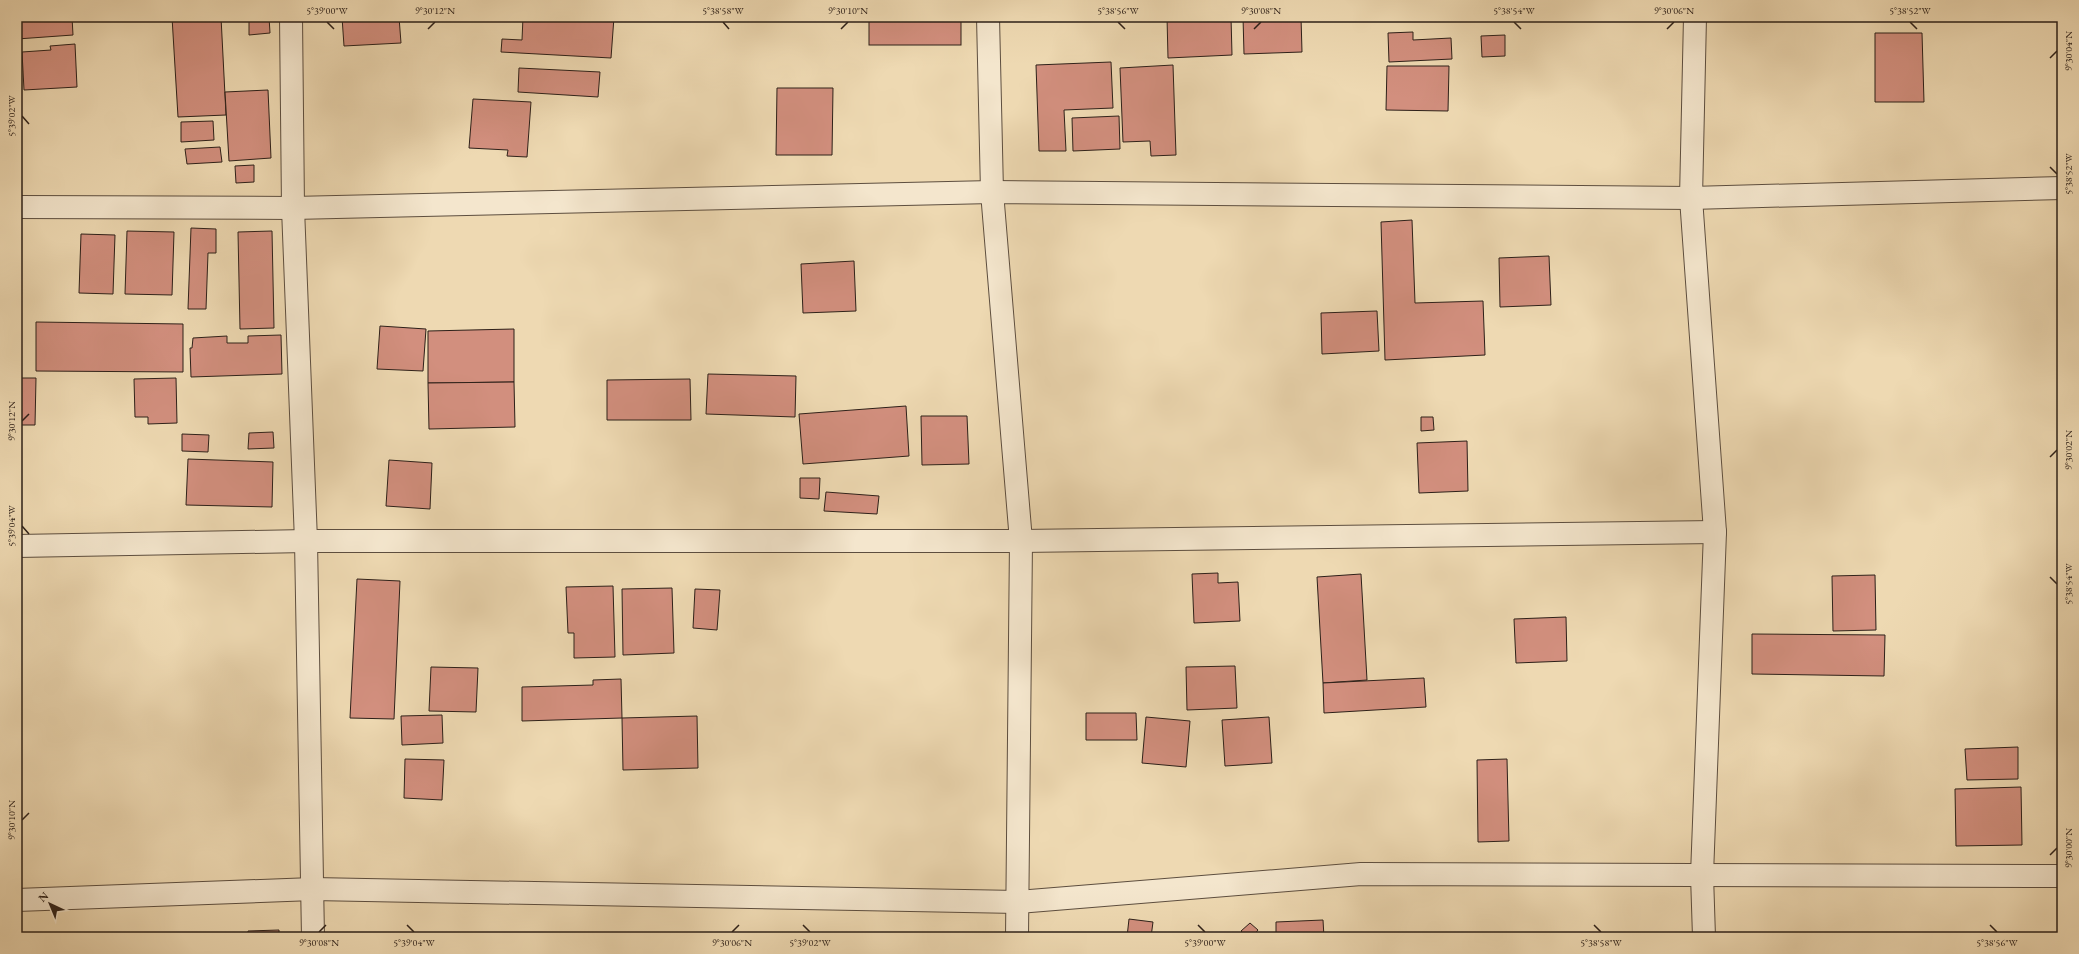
<svg xmlns="http://www.w3.org/2000/svg" width="2079" height="954" font-family="'EB Garamond',serif">
<style>
.building{fill:#d28f7e;stroke:#2d2019}
.lines{fill:none;stroke-linecap:round;stroke-linejoin:round}
.minor-casing{stroke:#5d4e3f;stroke-width:24}
.minor{stroke:#f4e6cd;stroke-width:22}
.ticks{fill:none;stroke:#2d2019;stroke-width:1.5}
.neatline{fill:none;stroke:#2d2019;stroke-width:1.5}
.ticks-label{font-size:10px;text-anchor:middle;fill:#2d2019}
</style>
<rect width="100%" height="100%" fill="#eed9b2"/>
<filter id="stains"><feTurbulence type="fractalNoise" baseFrequency=".005" numOctaves="4"/><feColorMatrix values="0 0 0 0 .2 0 0 0 0 .09 0 0 0 0 .02 0 0 0 .5 -.17"/></filter>
<radialGradient id="worn" r=".72"><stop offset=".6" stop-color="#630" stop-opacity="0"/><stop offset="1" stop-color="#630" stop-opacity=".3"/></radialGradient>
<g class="building">
<path d="M17,17H72L73,35L17,39Z"/>
<path d="M172,17H221L226,115L178,117Z"/>
<path d="M249,17H269L270,33L249,35Z"/>
<path d="M342,17H399L401,43L344,46Z"/>
<path d="M523,17H614L611,58L501,52L502,39L522,40Z"/>
<rect x="696" y="17" width="55" height="3"/>
<rect x="869" y="17" width="92" height="28"/>
<path d="M1167,17H1231L1232,55L1168,58Z"/>
<path d="M1243,17H1301L1302,52L1244,54Z"/>
<path d="M1413,32V40L1451,38L1452,59L1389,62L1388,33Z"/>
<path d="M1875,33H1922L1924,102H1875Z"/>
<path d="M1505,35V56L1482,57L1481,36Z"/>
<path d="M75,44L77,87L24,90L22,52L51,50L50,46Z"/>
<path d="M1111,62L1113,108L1064,110L1066,151H1039L1036,65Z"/>
<path d="M1173,65L1176,155L1151,156L1150,141L1123,142L1120,68Z"/>
<path d="M1387,66H1449L1448,111L1386,110Z"/>
<path d="M519,68L600,72L598,97L518,92Z"/>
<path d="M777,88H833L832,155H776Z"/>
<path d="M268,90L271,158L229,161L225,92Z"/>
<path d="M473,99L531,102L527,157L507,156L508,150L469,148Z"/>
<path d="M1119,116L1120,149L1073,151L1072,118Z"/>
<path d="M213,121L214,140L181,142V122Z"/>
<path d="M220,147L222,162L187,164L185,149Z"/>
<path d="M254,165V182L236,183L235,166Z"/>
<path d="M1412,220L1415,303L1483,301L1485,355L1385,360L1381,222Z"/>
<path d="M191,228L216,229V253H208L206,309H188Z"/>
<path d="M127,231L174,232L172,295L125,294Z"/>
<path d="M272,231L274,328L240,329L238,232Z"/>
<path d="M81,234L115,235L113,294L79,293Z"/>
<path d="M1549,256L1551,305L1500,307L1499,258Z"/>
<path d="M854,261L856,311L803,313L801,264Z"/>
<path d="M1377,311L1379,351L1322,354L1321,313Z"/>
<path d="M36,322L183,324V372L36,371Z"/>
<path d="M380,326L426,329L423,371L377,369Z"/>
<path d="M514,329V382L428,383V331Z"/>
<path d="M281,335L282,374L191,377L190,348H192L193,338L227,336V343H248V336Z"/>
<path d="M708,374L796,376L795,417L706,414Z"/>
<path d="M17,378H36L35,425H17Z"/>
<path d="M176,378L177,423L148,424V417H135L134,379Z"/>
<path d="M690,379L691,420H607V380Z"/>
<path d="M514,382L515,427L429,429L428,383Z"/>
<path d="M906,406L909,456L803,464L799,414Z"/>
<path d="M921,416H967L969,464L922,465Z"/>
<path d="M1421,417H1433L1434,430L1421,431Z"/>
<path d="M273,432L274,448L248,449L249,433Z"/>
<path d="M182,434L209,435L208,452L182,451Z"/>
<path d="M1467,441L1468,491L1419,493L1417,443Z"/>
<path d="M188,459L273,462L272,507L186,505Z"/>
<path d="M389,460L432,463L430,509L386,506Z"/>
<path d="M800,478H820L819,499L800,498Z"/>
<path d="M826,492L879,496L877,514L824,511Z"/>
<path d="M1218,573V583L1238,582L1240,621L1194,623L1192,574Z"/>
<path d="M1361,574L1367,680L1323,683L1317,577Z"/>
<path d="M1875,575L1876,630L1833,631L1832,576Z"/>
<path d="M357,579L400,581L394,719L350,718Z"/>
<path d="M613,586L615,657L574,658V633H568L566,587Z"/>
<path d="M672,588L674,653L623,655L622,589Z"/>
<path d="M695,589L720,590L717,630L693,628Z"/>
<path d="M1566,617L1567,661L1516,663L1514,619Z"/>
<path d="M1752,634L1885,635L1884,676L1752,674Z"/>
<path d="M1235,666L1237,708L1187,710L1186,667Z"/>
<path d="M431,667L478,668L476,712L429,711Z"/>
<path d="M1424,678L1426,707L1324,713L1323,683Z"/>
<path d="M621,679L622,718L522,721V687L593,685V680Z"/>
<path d="M1086,713H1136L1137,740H1086Z"/>
<path d="M442,715L443,743L402,745L401,716Z"/>
<path d="M697,716L698,768L623,770L622,718Z"/>
<path d="M1146,717L1190,721L1186,767L1142,763Z"/>
<path d="M1269,717L1272,763L1225,766L1222,720Z"/>
<path d="M2018,747V779L1967,780L1965,749Z"/>
<path d="M405,759L444,760L442,800L404,798Z"/>
<path d="M1507,759L1509,841L1478,842L1477,760Z"/>
<path d="M2021,787L2022,845L1956,846L1955,789Z"/>
<path d="M1129,919L1153,922L1151,937H1127Z"/>
<path d="M1323,920L1324,937L1276,936V922Z"/>
<path d="M1250,923L1258,930L1252,937H1247L1241,931Z"/>
<path d="M279,930V937H248V931Z"/>
</g>
<g class="lines">
<defs>
<g id="minor">
<path d="M291,17L293,208L306,541L313,937"/>
<path d="M988,17L992,192L1021,541L1017,937"/>
<path d="M1695,17L1691,198L1715,532L1702,875L1704,937"/>
<path d="M17,207L293,208L992,192L1691,198L2062,188"/>
<path d="M17,546L306,541H1021L1715,532"/>
<path d="M17,900L313,889L1018,902L1361,874L2062,876"/>
</g>
</defs>
<use href="#minor" class="minor-casing"/>
<use href="#minor" class="minor"/>
</g>
<path class="ticks" d="M327,22L334,29M723,22L729,29M1118,22L1125,29M1514,22L1521,29M1910,22L1917,29M428,29L435,22M841,29L848,22M1254,29L1261,22M1667,29L1674,22M2050,58L2057,51M22,116L29,124M2050,167L2057,174M22,421L29,414M2050,457L2057,450M22,526L29,534M2050,577L2057,584M22,820L29,813M2050,855L2057,848M407,925L414,932M803,925L810,932M1198,925L1205,932M1594,925L1601,932M1990,925L1997,932M319,932L326,925M732,932L739,925"/>
<rect width="2079" height="954" fill="none" stroke="#eed9b2" stroke-width="44"/>
<g transform="translate(50 904) rotate(316)" stroke="#f4e6cd" stroke-width="3" paint-order="stroke">
<path d="M0-3L7 15L0 10L-7 15Z" fill="#2d2019"/>
<text y="-6" font-size="11" font-weight="bold" text-anchor="middle" fill="#2d2019">N</text>
</g>
<rect x="22" y="22" width="2035" height="910" class="neatline"/>
<g class="ticks-label">
<text x="327" y="14">5°39'00"W</text>
<text x="435" y="14">9°30'12"N</text>
<text x="723" y="14">5°38'58"W</text>
<text x="848" y="14">9°30'10"N</text>
<text x="1118" y="14">5°38'56"W</text>
<text x="1261" y="14">9°30'08"N</text>
<text x="1514" y="14">5°38'54"W</text>
<text x="1674" y="14">9°30'06"N</text>
<text x="1910" y="14">5°38'52"W</text>
<text transform="translate(2068 51) rotate(-90)" y="4">9°30'04"N</text>
<text transform="translate(11 116) rotate(-90)" y="4">5°39'02"W</text>
<text transform="translate(2068 174) rotate(-90)" y="4">5°38'52"W</text>
<text transform="translate(11 421) rotate(-90)" y="4">9°30'12"N</text>
<text transform="translate(2068 450) rotate(-90)" y="4">9°30'02"N</text>
<text transform="translate(11 526) rotate(-90)" y="4">5°39'04"W</text>
<text transform="translate(2068 584) rotate(-90)" y="4">5°38'54"W</text>
<text transform="translate(11 820) rotate(-90)" y="4">9°30'10"N</text>
<text transform="translate(2068 848) rotate(-90)" y="4">9°30'00"N</text>
<text x="319" y="946">9°30'08"N</text>
<text x="414" y="946">5°39'04"W</text>
<text x="732" y="946">9°30'06"N</text>
<text x="810" y="946">5°39'02"W</text>
<text x="1205" y="946">5°39'00"W</text>
<text x="1601" y="946">5°38'58"W</text>
<text x="1997" y="946">5°38'56"W</text>
</g>
<rect width="100%" height="100%" filter="url(#stains)"/>
<rect width="100%" height="100%" fill="url(#worn)"/>
</svg>
